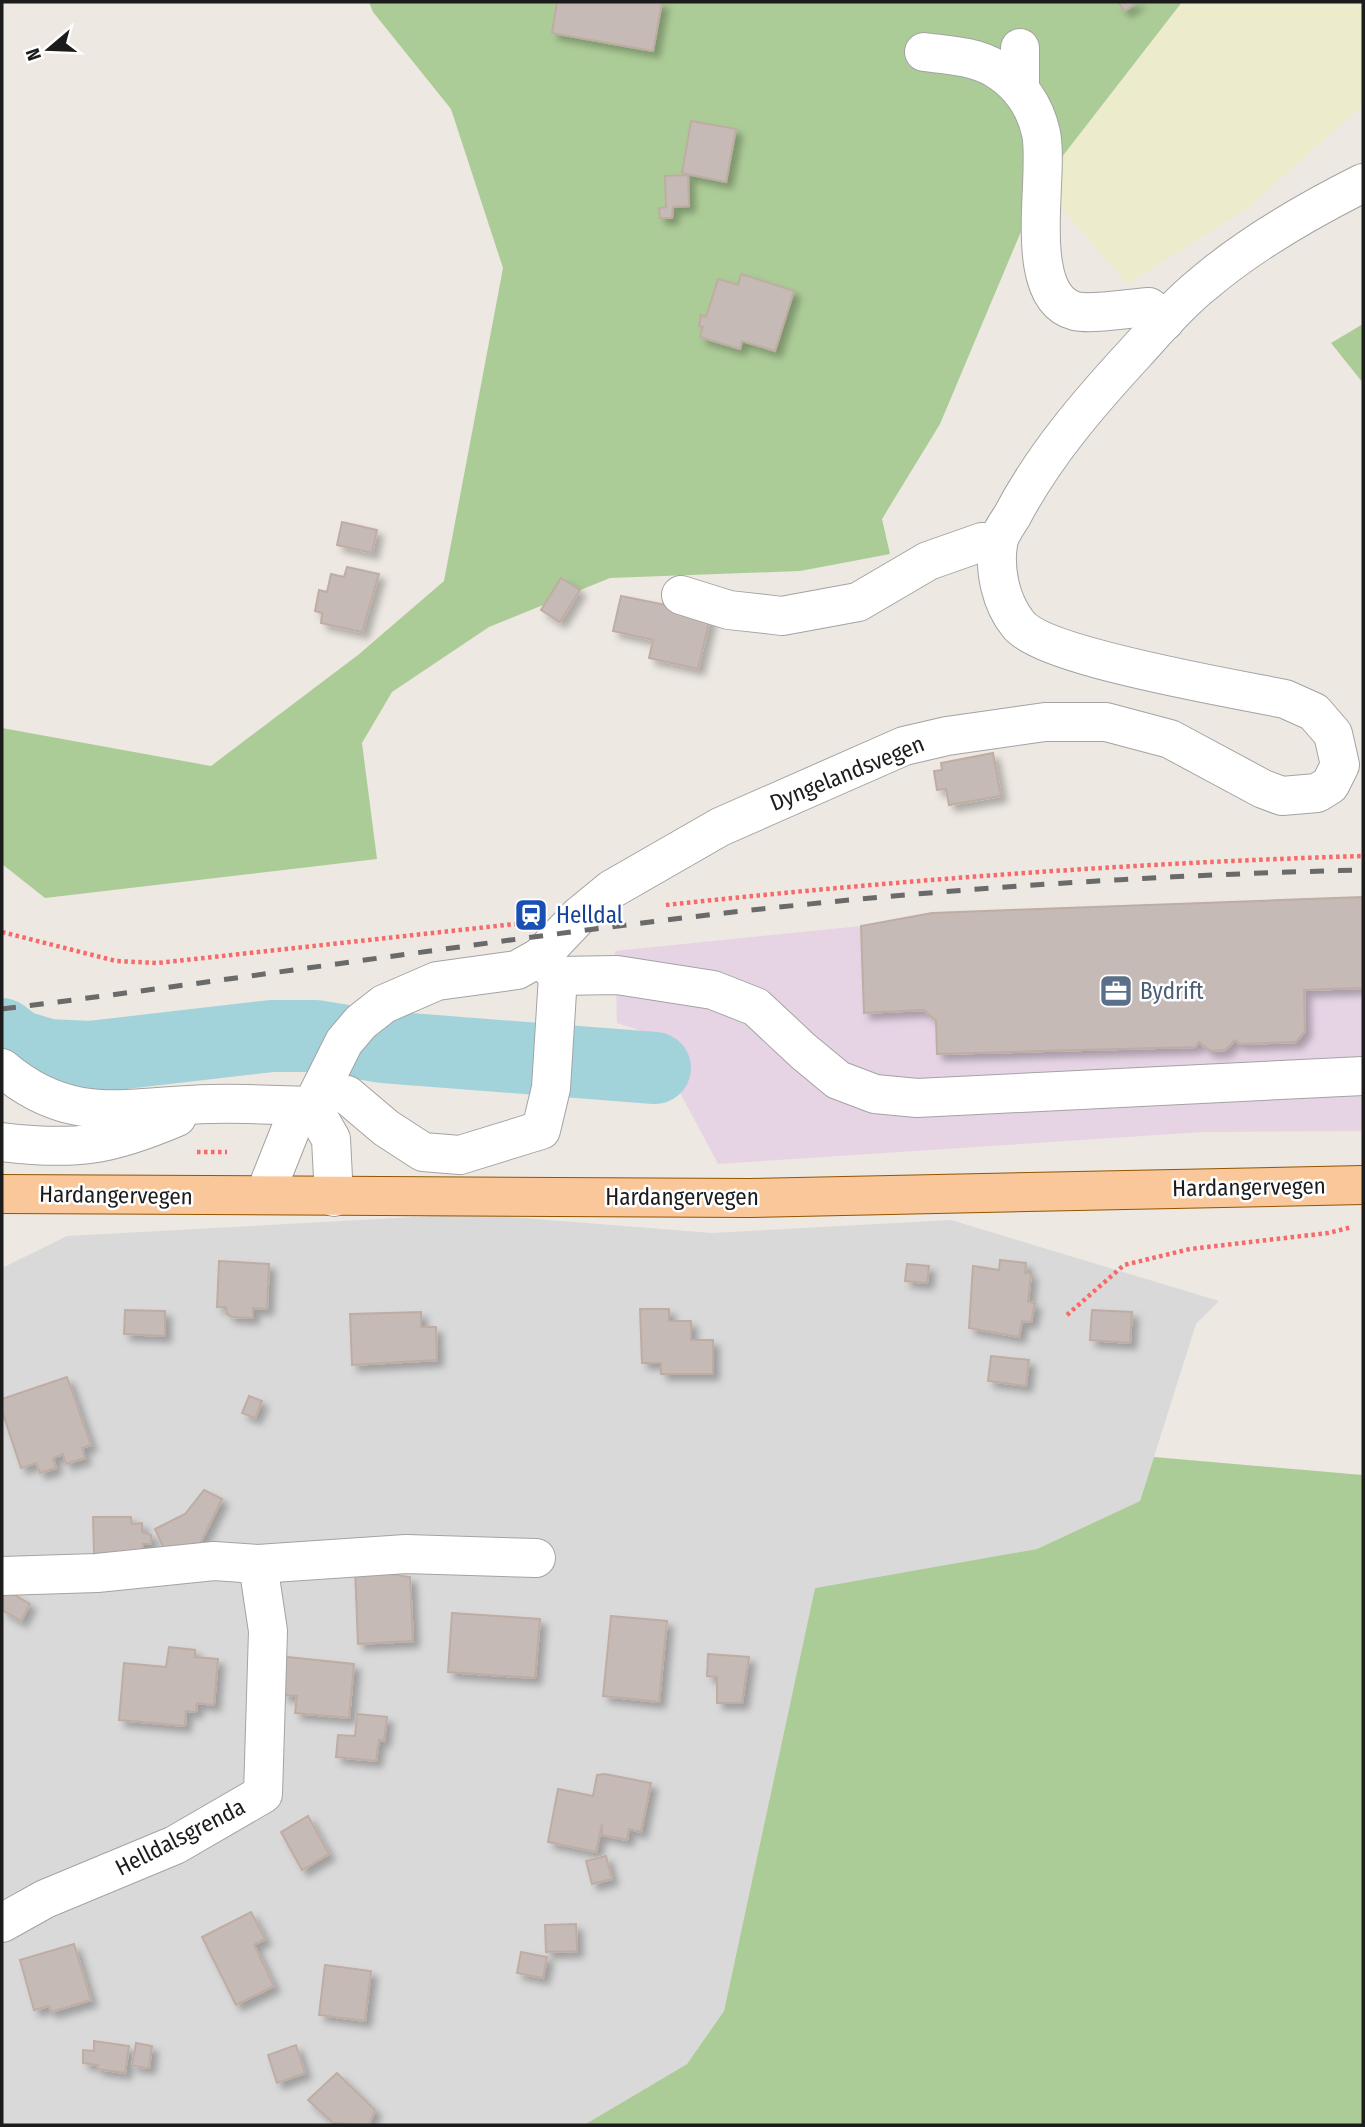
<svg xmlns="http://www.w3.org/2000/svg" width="1365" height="2127" font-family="'Fira Sans Condensed',sans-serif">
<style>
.residential{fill:#dad9d9}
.industrial{fill:#e6d4e5}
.farmland{fill:#ececcd}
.forest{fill:#accc97}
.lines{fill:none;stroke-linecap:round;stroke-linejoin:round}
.river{stroke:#a2d3db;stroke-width:72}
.building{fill:#c5bab5;stroke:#bfada4;stroke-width:2;filter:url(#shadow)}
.minor-casing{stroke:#a3a3a3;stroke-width:40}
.major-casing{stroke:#925502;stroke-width:40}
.path{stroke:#f76a69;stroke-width:4.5;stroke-dasharray:3.5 3.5;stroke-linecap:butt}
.minor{stroke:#fff;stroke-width:38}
.major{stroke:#fac79a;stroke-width:38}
.rail{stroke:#6a6a6a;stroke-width:5;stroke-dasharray:14 14;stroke-linecap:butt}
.labels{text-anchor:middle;stroke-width:5;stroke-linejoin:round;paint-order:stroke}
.street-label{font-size:23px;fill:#1c1c1c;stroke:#fff}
.transit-label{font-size:23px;fill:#164399;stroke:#fff;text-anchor:start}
.service-label{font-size:23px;fill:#4e5e75;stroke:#fff;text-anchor:start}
</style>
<defs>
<filter id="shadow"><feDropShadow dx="6" dy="6" stdDeviation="3.5" flood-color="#0004"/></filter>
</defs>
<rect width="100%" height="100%" fill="#ede8e2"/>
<path class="residential" d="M472,1214L712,1233L951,1220L1219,1301L1196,1324L1140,1501L1037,1549L815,1588L724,2011L687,2064L584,2125H2V1268L67,1236Z"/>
<path class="industrial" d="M1363,897V1131L1203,1132L718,1164L648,1033L617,1023L615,951L861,926L932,913Z"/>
<path class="farmland" d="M1182,2H1363V105L1245,210L1127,284L1041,184Z"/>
<g class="forest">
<path d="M369,2H1182L1041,184L940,424L882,519L890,554L800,571L610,578L489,627L392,692L362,743L377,859L45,898L2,864V728L211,766L358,655L444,581L503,268L451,109L373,12Z"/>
<path d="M1363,324V383L1331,343Z"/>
<path d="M1154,1457L1363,1475V2125H584L687,2064L724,2011L815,1588L1037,1549L1140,1501Z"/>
</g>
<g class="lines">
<path class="river" d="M2,1034L18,1046L48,1055L90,1057L272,1036H316L383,1047L655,1068"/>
</g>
<g class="building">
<path d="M557,2H662L653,51L552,33Z"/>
<path d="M1118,2H1138L1125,11Z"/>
<path d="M691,121L736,129L726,182L682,173Z"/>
<path d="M688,175L689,206L673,207L672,218H660L659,208L666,207L665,176Z"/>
<path d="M741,274L794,291L775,351L742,341L740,349L700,337L703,327L699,326L701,315L706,317L718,279L738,285Z"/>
<path d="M342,522L377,530L372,553L337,545Z"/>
<path d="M347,567L379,574L362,632L321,623L322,613L315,611L319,590L327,592L331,574L344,577Z"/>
<path d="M561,578L580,590L560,622L541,610Z"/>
<path d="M621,596L711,614L698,669L649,658L653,640L613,631Z"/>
<path d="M993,753L1001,796L949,805L946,789L937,790L934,771L942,770L941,763Z"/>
<path d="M1363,897V988L1304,990L1305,1031L1296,1042L1240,1044L1235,1040L1225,1050L1210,1051L1199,1042L1195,1047L937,1054L936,1021L924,1010L864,1013L861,926L932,913Z"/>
<path d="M1000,1260L1026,1263L1025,1273H1031L1028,1302L1035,1303L1031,1322L1022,1321L1019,1337L969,1328L973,1266L999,1270Z"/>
<path d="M219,1261L269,1264L267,1309L253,1308V1318L232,1317L227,1314L226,1307H217Z"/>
<path d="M907,1264L929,1266L927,1283L905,1281Z"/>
<path d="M640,1309H669V1321H691V1340H713V1374H661V1363H642Z"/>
<path d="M125,1310L165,1311V1336L124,1334Z"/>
<path d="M1092,1310L1132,1312L1130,1343L1090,1340Z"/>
<path d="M421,1312V1327H436L437,1360L352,1365L350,1314Z"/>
<path d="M991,1356L1029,1360L1026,1386L988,1381Z"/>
<path d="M67,1377L91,1445L82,1448L85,1458L66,1464L63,1454L53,1458L56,1468L40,1473L36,1463L21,1468L2,1411V1399Z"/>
<path d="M249,1396L262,1401L255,1418L242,1413Z"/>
<path d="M204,1490L222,1499L198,1548L165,1551L155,1529L185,1514Z"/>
<path d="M93,1517H131L132,1524L142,1523V1532L151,1535V1544H143V1553L94,1554Z"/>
<path d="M355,1569L410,1577L413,1641L358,1644Z"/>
<path d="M4,1589L30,1604L21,1621L2,1610Z"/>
<path d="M452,1613L540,1619L535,1678L448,1672Z"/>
<path d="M611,1616L667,1621L659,1702L603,1696Z"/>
<path d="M169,1647L195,1650V1657L218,1659L214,1705L197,1703L196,1712L186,1711L185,1726L119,1720L124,1663L166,1667Z"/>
<path d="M708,1654L749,1657L742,1703H717V1677L707,1676Z"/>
<path d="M278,1656L354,1664L349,1718L295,1713L297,1696L283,1695Z"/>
<path d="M357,1714L387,1717L384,1741L379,1740L376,1761L336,1757L338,1735L355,1736Z"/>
<path d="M605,1774L651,1783L641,1832L629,1829L627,1840L602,1835V1824L596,1852L548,1842L558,1789L593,1796L597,1775Z"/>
<path d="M308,1816L329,1854L302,1870L281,1832Z"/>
<path d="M606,1856L612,1879L592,1884L586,1861Z"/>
<path d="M251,1912L265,1939L254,1945L274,1986L236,2005L202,1937Z"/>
<path d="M576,1924L577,1951L546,1952L545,1925Z"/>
<path d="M74,1944L91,2000L51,2012L49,2006L34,2010L20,1960Z"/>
<path d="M521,1952L547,1957L543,1978L517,1973Z"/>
<path d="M325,1965L371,1971L365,2021L319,2015Z"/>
<path d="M94,2041L129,2046L125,2073L97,2069L98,2065L83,2063V2050L94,2051Z"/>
<path d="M136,2043L152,2046L149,2068L132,2066Z"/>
<path d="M296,2045L305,2073L277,2083L268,2055Z"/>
<path d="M337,2073L375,2110L369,2125L333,2123L308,2100Z"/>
</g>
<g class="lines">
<defs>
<g id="minor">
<path d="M924,52C948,55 975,56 996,69C1019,83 1035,106 1041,133C1050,176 1020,296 1075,311C1092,315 1130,308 1149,307L1165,321"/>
<path d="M1020,87V48"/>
<path d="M681,595L729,610L782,616L858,602L928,561L982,542L998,543"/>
<path d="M540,957L558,976L617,975L713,990L756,1007L803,1051L838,1080L875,1094L917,1098L1363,1076"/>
<path d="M2,1068C71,1127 127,1106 210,1104C244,1103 278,1105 312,1106"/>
<path d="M321,1089L347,1095L386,1128L423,1152L460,1155L541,1130L551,1088L558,976"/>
<path d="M312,1106L331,1139L334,1197"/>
<path d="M2,1142C76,1151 109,1146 177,1117"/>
<path d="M265,1194L294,1121L312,1106L344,1042L361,1022L384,1004L437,981L517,970L540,957L579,916L612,889L720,827L904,746L947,736L1045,722H1106L1170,739L1263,789L1282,796L1317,793L1330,785L1340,765L1333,734L1314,712L1285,699C1236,689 1043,657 1018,624C1001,603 994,571 998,544C999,535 1007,524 1012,516C1044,455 1089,403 1136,352C1157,329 1178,304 1203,284C1251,243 1307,211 1363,183"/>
<path d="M258,1564L406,1554L536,1558"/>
<path d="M2,1576L97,1573L214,1561L258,1564L268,1631L263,1794L175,1845L45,1899L2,1923"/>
</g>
<path id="major" d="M2,1194L749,1198L1363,1185"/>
</defs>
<use href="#minor" class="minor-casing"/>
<use href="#major" class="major-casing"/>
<g class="path">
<path d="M666,905C898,880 1130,863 1363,856"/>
<path d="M2,932L116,961L158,963L515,924"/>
<path d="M197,1152H227"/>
<path d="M1067,1315L1124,1265L1190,1249L1328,1233L1352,1227"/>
</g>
<use href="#minor" class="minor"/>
<use href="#major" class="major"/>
<path class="rail" d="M2,1009C243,979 483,941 725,913C937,889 1150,875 1363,870"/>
</g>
<defs>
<symbol id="station-square" viewBox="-11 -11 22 22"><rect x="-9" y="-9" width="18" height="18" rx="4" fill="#1a4fb4" stroke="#fff"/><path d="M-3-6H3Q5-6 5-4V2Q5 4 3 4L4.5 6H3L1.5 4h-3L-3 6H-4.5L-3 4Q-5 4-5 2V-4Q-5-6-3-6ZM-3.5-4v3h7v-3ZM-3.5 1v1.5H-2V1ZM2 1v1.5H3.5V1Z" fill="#fff"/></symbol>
<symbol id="office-square" viewBox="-11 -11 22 22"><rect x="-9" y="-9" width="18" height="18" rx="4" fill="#5c6f8a" stroke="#fff"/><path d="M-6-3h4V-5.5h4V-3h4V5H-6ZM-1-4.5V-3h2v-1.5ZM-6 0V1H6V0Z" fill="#fff"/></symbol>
</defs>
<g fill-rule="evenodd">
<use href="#station-square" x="512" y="896" width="38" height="38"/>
<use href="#office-square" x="1097" y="972" width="38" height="38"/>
</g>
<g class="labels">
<g class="street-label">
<text transform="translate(847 773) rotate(-22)" y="8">Dyngelandsvegen</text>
<text transform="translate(1249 1187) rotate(-1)" y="8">Hardangervegen</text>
<text transform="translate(116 1195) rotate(1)" y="8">Hardangervegen</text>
<text x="682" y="1205">Hardangervegen</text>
<text transform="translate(180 1837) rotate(-27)" y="8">Helldalsgrenda</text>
</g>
<g class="transit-label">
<text x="556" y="923">Helldal</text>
</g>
<g class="service-label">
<text x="1140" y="999">Bydrift</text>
</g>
</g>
<rect width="1365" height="2127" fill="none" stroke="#1c1c1c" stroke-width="7"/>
<g transform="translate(49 49) rotate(251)" stroke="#ffffff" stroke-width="5" paint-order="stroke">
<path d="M0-5L12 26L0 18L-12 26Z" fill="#1c1c1c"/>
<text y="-10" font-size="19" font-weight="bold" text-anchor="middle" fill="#1c1c1c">N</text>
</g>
</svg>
